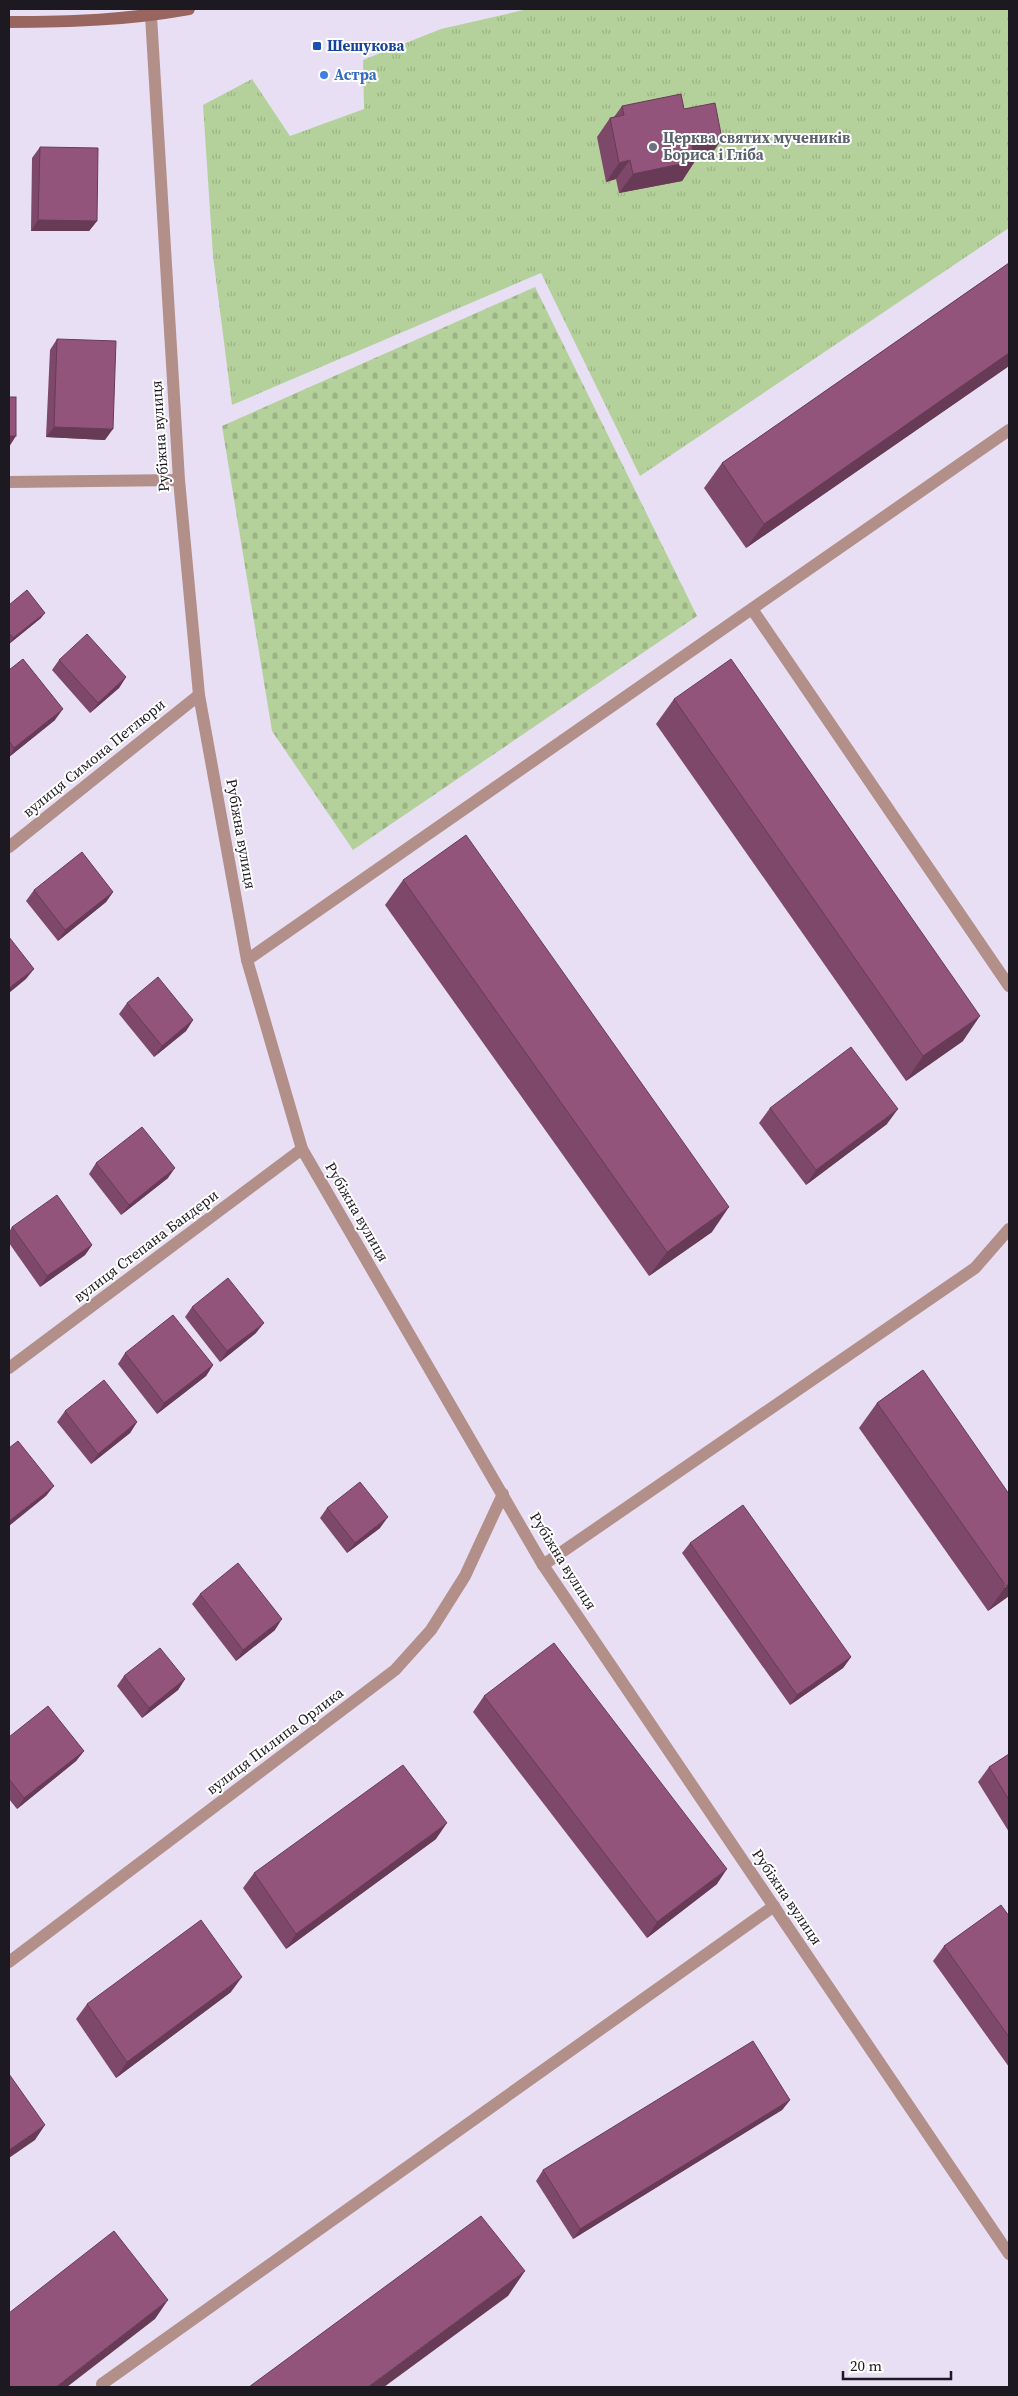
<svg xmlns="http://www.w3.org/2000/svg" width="1018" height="2396" font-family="'Source Serif 4',serif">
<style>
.grass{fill:url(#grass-tufts)}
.cemetery{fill:url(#cemetery-stones)}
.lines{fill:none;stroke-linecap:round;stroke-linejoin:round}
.lane{stroke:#b38f89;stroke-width:12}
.street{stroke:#b38f89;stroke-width:12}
.secondary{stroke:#98665e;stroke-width:12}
.wall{fill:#7e486a}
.shaded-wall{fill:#673b56}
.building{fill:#93547b;stroke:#673b56}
.transit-dot{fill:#1a4fb4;stroke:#fff;stroke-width:2}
.shop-dot{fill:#3f7fe0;stroke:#fff;stroke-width:2}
.worship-dot{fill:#6b7280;stroke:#fff;stroke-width:2}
.labels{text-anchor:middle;stroke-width:4;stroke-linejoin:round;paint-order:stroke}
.transit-label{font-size:15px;font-weight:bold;fill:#164399;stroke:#fff;text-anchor:start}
.shop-label{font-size:15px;font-weight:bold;fill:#366cbe;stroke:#fff;text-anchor:start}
.worship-label{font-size:15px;font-weight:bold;fill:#5b616d;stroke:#fff;text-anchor:start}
.street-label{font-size:15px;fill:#1c1921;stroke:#fff}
</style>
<defs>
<pattern id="grass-tufts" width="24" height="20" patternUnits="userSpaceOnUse" patternTransform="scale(1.25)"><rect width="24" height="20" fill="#b5d19b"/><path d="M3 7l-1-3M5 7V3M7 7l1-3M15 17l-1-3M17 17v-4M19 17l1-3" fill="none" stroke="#9bb385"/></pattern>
<pattern id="cemetery-stones" width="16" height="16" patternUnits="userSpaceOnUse" patternTransform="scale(1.25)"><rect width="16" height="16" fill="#b5d19b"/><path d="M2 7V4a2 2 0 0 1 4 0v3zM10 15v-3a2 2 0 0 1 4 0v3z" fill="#9bb385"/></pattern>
</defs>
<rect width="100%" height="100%" fill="#e8dff5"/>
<path class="grass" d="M528,9H1009V228L640,476L541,273L232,405L213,256L203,105L252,79L290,136L364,109L363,60L441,29Z"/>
<path class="cemetery" d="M535,287L697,616L353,850L272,731L222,426Z"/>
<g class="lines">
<g class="lane">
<path d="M752,609L1009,986"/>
<path d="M247,960L1009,430"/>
<path d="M543,1565L975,1268L1009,1229"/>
<path d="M102,2384L774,1906"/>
</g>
<g class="street">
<path d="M151,16L179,480L199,695L247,960L302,1149L543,1565L1009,2254"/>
<path d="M9,482L179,480"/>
<path d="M9,847L199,695"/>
<path d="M9,1368L302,1149"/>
<path d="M9,1962L395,1670L431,1630L465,1576L503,1494"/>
</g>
<path class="secondary" d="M9,22C71,22 127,20 189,9"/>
</g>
<g class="wall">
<path d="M622,106L709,158L695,161L682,181L619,193L616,179L606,182L597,137L610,118L614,117Z"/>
<path d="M40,147L97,221L89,231H31L32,158Z"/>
<path d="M1009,263V366L746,548L704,488L722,463Z"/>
<path d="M57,339L105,440L46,437L50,350Z"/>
<path d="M9,605L41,618L9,644Z"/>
<path d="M59,660L126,677L119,688L90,713L52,670Z"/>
<path d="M9,670L55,720L9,757Z"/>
<path d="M674,699L963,1041L906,1081L656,724Z"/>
<path d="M403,880L712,1232L649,1276L385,905Z"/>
<path d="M34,890L113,892L106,902L58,941L26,901Z"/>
<path d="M127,1003L193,1020L186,1031L154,1057L119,1014Z"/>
<path d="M770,1108L887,1124L806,1185L759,1123Z"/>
<path d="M96,1163L168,1178L121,1215L89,1174Z"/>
<path d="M12,1227L92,1245L85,1255L40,1287L9,1243V1232Z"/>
<path d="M192,1307L256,1333L220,1362L185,1317Z"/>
<path d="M125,1353L213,1365L206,1376L157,1414L118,1364Z"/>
<path d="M923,1370L1009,1596L988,1611L859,1428L877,1403Z"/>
<path d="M65,1411L137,1422L130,1433L91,1464L57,1422Z"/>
<path d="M327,1508L380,1528L347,1553L320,1518Z"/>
<path d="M690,1543L851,1657L843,1668L790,1705L682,1553Z"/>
<path d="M200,1594L275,1630L236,1661L192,1604Z"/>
<path d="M124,1676L185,1679L178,1690L142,1718L117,1686Z"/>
<path d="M484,1696L717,1884L647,1938L473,1712Z"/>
<path d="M9,1737L84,1751L76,1761L17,1809L9,1799Z"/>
<path d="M1009,1754V1832L978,1782L989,1767Z"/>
<path d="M436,1839L286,1949L243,1888L254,1873Z"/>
<path d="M1009,1916V2067L933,1961L944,1946Z"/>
<path d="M231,1992L116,2078L76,2019L87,2004Z"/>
<path d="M790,2100L782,2110L573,2239L536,2181L543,2170Z"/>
</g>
<g class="shaded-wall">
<path d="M722,139L709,158L678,164L692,145Z"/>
<path d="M630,160L616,179L606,182L619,163Z"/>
<path d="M695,161L682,181L619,193L633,174Z"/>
<path d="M38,220L97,221L89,231H31Z"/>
<path d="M1009,353V366L746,548L764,524Z"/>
<path d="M54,427L113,429L105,440L46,437Z"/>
<path d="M9,436H16L9,447Z"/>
<path d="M45,613L41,618L9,644L13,638Z"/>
<path d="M126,677L119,688L90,713L98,703Z"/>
<path d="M63,709L55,720L9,757L14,748Z"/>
<path d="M113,892L106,902L58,941L65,930Z"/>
<path d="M34,969L26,979L9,993V988Z"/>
<path d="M980,1016L963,1041L906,1081L923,1056Z"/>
<path d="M193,1020L186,1031L154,1057L162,1046Z"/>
<path d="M898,1109L887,1124L806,1185L816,1170Z"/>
<path d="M175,1168L168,1178L121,1215L129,1205Z"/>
<path d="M729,1207L712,1232L649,1276L667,1252Z"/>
<path d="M92,1245L85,1255L40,1287L47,1276Z"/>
<path d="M264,1323L256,1333L220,1362L227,1351Z"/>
<path d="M213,1365L206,1376L157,1414L164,1403Z"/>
<path d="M137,1422L130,1433L91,1464L98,1454Z"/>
<path d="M54,1486L46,1496L9,1526V1521Z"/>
<path d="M388,1517L380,1528L347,1553L355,1543Z"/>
<path d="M1009,1584V1596L988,1611L1006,1586Z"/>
<path d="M282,1619L275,1630L236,1661L243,1650Z"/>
<path d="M851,1657L843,1668L790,1705L797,1695Z"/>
<path d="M185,1679L178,1690L142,1718L149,1708Z"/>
<path d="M84,1751L76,1761L17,1809L24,1798Z"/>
<path d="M447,1823L436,1839L286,1949L296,1934Z"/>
<path d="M727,1869L717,1884L647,1938L657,1922Z"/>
<path d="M242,1977L231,1992L116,2078L127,2062Z"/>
<path d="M790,2100L782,2110L573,2239L580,2229Z"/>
<path d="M45,2125L35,2140L9,2158V2150Z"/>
<path d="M525,2271L508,2296L384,2387H368Z"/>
<path d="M168,2300L155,2319L67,2387H56Z"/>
</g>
<g class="building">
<path d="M681,94L684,109L715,103L722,139L692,145L695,161L633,174L630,160L619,163L610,118L624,115L622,106Z"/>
<path d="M40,147L98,148L97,221L38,220Z"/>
<path d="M1009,263V353L764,524L722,463Z"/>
<path d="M57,339L116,341L113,429L54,427Z"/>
<rect x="9" y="397" width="7" height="39"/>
<path d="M27,590L45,613L13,638L9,633V605Z"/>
<path d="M87,634L126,677L98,703L59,660Z"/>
<path d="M23,659L63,709L14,748L9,741V670Z"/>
<path d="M731,659L980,1016L923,1056L674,699Z"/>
<path d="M466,835L729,1207L667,1252L403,880Z"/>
<path d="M82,852L113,892L65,930L34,890Z"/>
<path d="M9,937L34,969L9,988Z"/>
<path d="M158,977L193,1020L162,1046L127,1003Z"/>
<path d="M851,1047L898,1109L816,1170L770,1108Z"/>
<path d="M142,1127L175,1168L129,1205L96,1163Z"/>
<path d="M57,1195L92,1245L47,1276L12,1227Z"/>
<path d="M228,1278L264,1323L227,1351L192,1307Z"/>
<path d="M173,1315L213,1365L164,1403L125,1353Z"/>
<path d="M923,1370L1009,1494V1584L1006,1586L877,1403Z"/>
<path d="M104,1380L137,1422L98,1454L65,1411Z"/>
<path d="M18,1441L54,1486L9,1521V1448Z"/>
<path d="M360,1482L388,1517L355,1543L327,1508Z"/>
<path d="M743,1505L851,1657L797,1695L690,1543Z"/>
<path d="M238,1563L282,1619L243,1650L200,1594Z"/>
<path d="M554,1643L727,1869L657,1922L484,1696Z"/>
<path d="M160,1648L185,1679L149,1708L124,1676Z"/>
<path d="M48,1706L84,1751L24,1798L9,1779V1737Z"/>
<path d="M1009,1754V1800L989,1767Z"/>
<path d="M403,1765L447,1823L296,1934L254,1873Z"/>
<path d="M1001,1905L1009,1916V2037L944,1946Z"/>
<path d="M201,1920L242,1977L127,2062L87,2004Z"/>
<path d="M753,2041L790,2100L580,2229L543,2170Z"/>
<path d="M9,2074L45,2125L9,2150Z"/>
<path d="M481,2216L525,2271L368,2387H249Z"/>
<path d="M114,2231L168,2300L56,2387H9V2313Z"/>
</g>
<rect class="transit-dot" x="312" y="41" width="10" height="10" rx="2.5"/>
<circle class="shop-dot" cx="324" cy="75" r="5"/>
<circle class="worship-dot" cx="653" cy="147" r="5"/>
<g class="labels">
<g class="transit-label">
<text x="327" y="51">Шешукова</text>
</g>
<g class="shop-label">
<text x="334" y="80">Астра</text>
</g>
<g class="worship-label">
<text x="663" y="143">Церква святих мучеників<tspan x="663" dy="17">Бориса і Гліба</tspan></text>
</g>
<g class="street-label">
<text transform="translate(160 436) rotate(-94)" y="5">Рубіжна вулиця</text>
<text transform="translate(94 758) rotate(-39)" y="5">вулиця Симона Петлюри</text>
<text transform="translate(241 834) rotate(80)" y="5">Рубіжна вулиця</text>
<text transform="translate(357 1212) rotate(60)" y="5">Рубіжна вулиця</text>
<text transform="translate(146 1246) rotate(-37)" y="5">вулиця Степана Бандери</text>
<text transform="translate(563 1561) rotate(58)" y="5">Рубіжна вулиця</text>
<text transform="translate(275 1741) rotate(-37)" y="5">вулиця Пилипа Орлика</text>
<text transform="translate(787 1897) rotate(56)" y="5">Рубіжна вулиця</text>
</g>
</g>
<rect width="1018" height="2396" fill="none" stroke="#1c1921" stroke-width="20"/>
<path d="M843 2371v8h108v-8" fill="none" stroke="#1c1921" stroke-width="2.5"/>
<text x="850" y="2371" font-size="15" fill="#1c1921" stroke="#ffffff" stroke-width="4" paint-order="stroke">20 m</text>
</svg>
